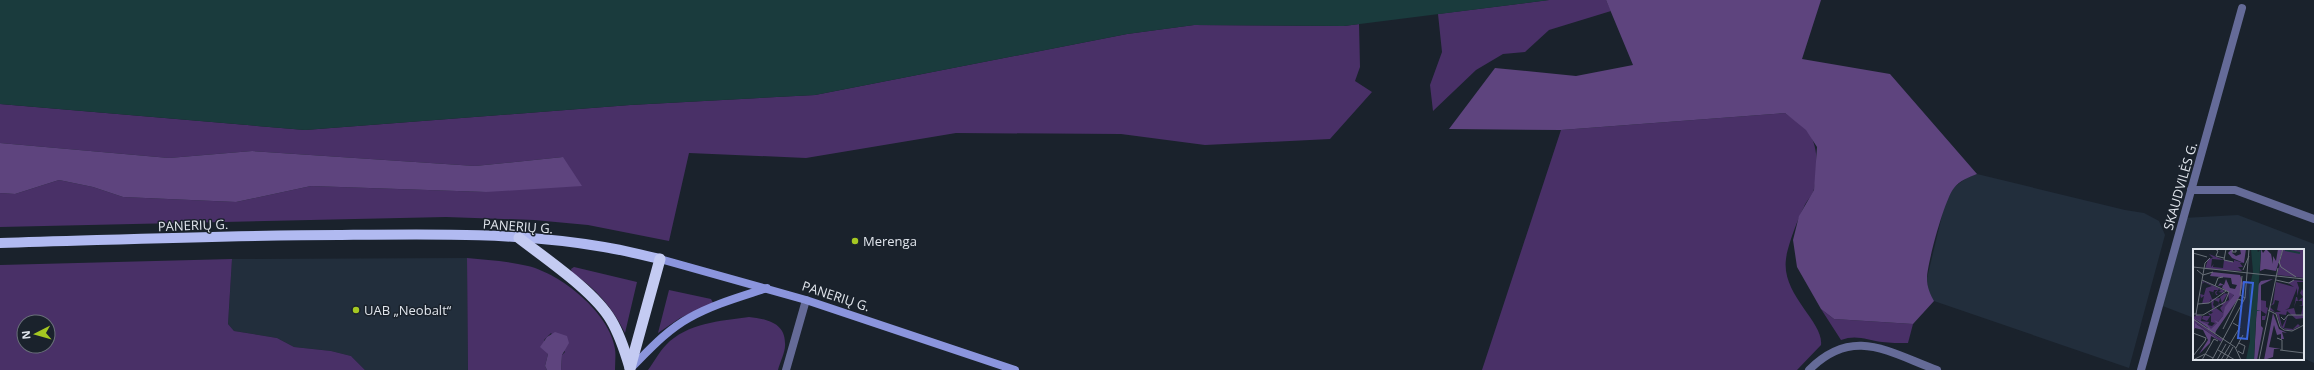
<svg xmlns="http://www.w3.org/2000/svg" width="2314" height="370" font-family="'Open Sans',sans-serif">
<style>
.built{fill:#222e3c}
.green{fill:#493067;fill-rule:evenodd}
.forest{fill:#5e447e}
.water{fill:#1a3b3d}
.lines{fill:none;stroke-linecap:round;stroke-linejoin:round}
.minor{stroke:#656b98;stroke-width:8}
.tertiary{stroke:#656b98;stroke-width:8}
.secondary{stroke:#8b95dd;stroke-width:8}
.primary{stroke:#b1baf1;stroke-width:10}
.trunk{stroke:#c4cbf2;stroke-width:11}
.poi-dot{fill:#a5c822;stroke:#1a222c;stroke-width:1.5}
.labels{text-anchor:middle;stroke-width:3;stroke-linejoin:round;paint-order:stroke}
.street-label{font-size:13px;fill:#e0e5ec;stroke:#1a222c}
.poi-label{font-size:13px;fill:#e0e5ec;stroke:#1a222c;text-anchor:start}
.inset-river{fill:none;stroke:#1a3b3d;stroke-width:2}
.inset-road{fill:none;stroke:#697079;stroke-width:1}
.view{fill:#3a65db;fill-opacity:0.15;stroke:#3a65db;stroke-width:2}
.inset-edge{fill:none;stroke:#e0e5ec;stroke-width:2}
</style>
<rect width="100%" height="100%" fill="#1a222c"/>
<g class="built">
<path d="M1977,174L2125,210L2144,213L2159,221L2165,235L2129,368L1934,301L1928,292L1927,278L1945,203L1954,187L1968,177Z"/>
<path d="M2238,215L2314,244V363L2303,358V250H2194V318L2160,305L2183,218Z"/>
<path d="M467,258L468,370H365L351,356L331,351L294,347L277,338L234,331L228,324L232,259Z"/>
</g>
<g class="green">
<path d="M1549,0H1606L1611,11L1549,30L1525,52L1503,54L1476,70L1433,111L1430,85L1442,52L1438,14Z"/>
<path d="M1359,24L1360,67L1355,81L1372,92L1330,139L1205,145L1121,134L956,133L806,158L689,153L669,241L588,225L534,220L446,217L0,227V193L15,194L59,180L93,187L123,197L236,202L311,186L486,192L563,157L475,166L252,151L169,158L0,143V104L305,130L630,105L815,95L1127,34L1194,25L1344,26Z"/>
<path d="M1785,113C1792,118 1801,124 1807,130C1819,145 1818,170 1814,189C1813,195 1806,201 1804,207C1798,218 1787,248 1786,259C1781,295 1824,322 1821,345L1797,370H1482L1561,130Z"/>
<path d="M467,258C487,260 508,261 528,266C561,274 610,313 615,349C616,355 615,363 615,370H561L562,355L565,352L551,333L544,340L548,354L545,366L547,370H468Z"/>
<path d="M232,259L228,324L234,331L277,338L294,347L331,351L351,356L365,370H0V265ZM24,322H48V346H24Z"/>
<path d="M574,267L637,282L625,333C612,307 596,288 572,273L571,269Z"/>
<path d="M669,290L711,299L713,303L680,318L658,333Z"/>
<path d="M1821,309L1834,319L1913,324L1908,343C1899,343 1890,343 1882,342C1867,340 1856,334 1841,340Z"/>
<path d="M749,317C765,319 785,322 785,343C786,351 780,362 778,370H648C654,362 659,352 666,345C687,323 720,321 749,317Z"/>
</g>
<g class="forest">
<path d="M1606,0H1821L1802,59L1890,74L1977,174C1969,177 1959,181 1954,188C1945,198 1927,264 1927,278C1927,287 1930,294 1934,301L1913,324L1834,319L1821,309L1797,267L1793,240L1799,216L1814,190L1817,147L1806,130L1785,113L1561,130L1449,129L1495,68L1576,76L1633,65Z"/>
<path d="M0,143L169,158L252,151L475,166L563,157L582,186L486,192L311,186L236,202L123,197L93,187L59,180L15,194L0,193Z"/>
<path d="M555,332L567,336L569,343L562,355L561,370H547L545,366L548,354L540,347L547,337Z"/>
</g>
<path class="water" d="M0,0H1549L1344,26L1194,25L1127,34L815,95L630,105L305,130L0,104Z"/>
<g class="lines">
<g class="minor">
<path d="M2191,190H2235L2314,219"/>
<path d="M786,370L806,300"/>
<path d="M2141,370L2242,8"/>
</g>
<path class="tertiary" d="M1809,370C1853,326 1888,352 1937,370"/>
<g class="secondary">
<path d="M660,259L806,300L1015,370"/>
<path d="M631,368C649,350 667,330 689,318C714,304 740,297 767,288"/>
</g>
<path class="primary" d="M0,243C113,240 226,235 339,235C427,234 517,232 604,247C623,250 641,255 660,259"/>
<g class="trunk">
<path d="M519,238C546,259 594,291 611,320C620,335 625,351 630,368"/>
<path d="M630,368L660,259"/>
</g>
</g>
<g class="poi-dot">
<circle cx="855" cy="241" r="4"/>
<circle cx="356" cy="310" r="4"/>
</g>
<g class="labels">
<g class="street-label">
<text transform="translate(2180 186) rotate(-74)" y="5">SKAUDVILĖS G.</text>
<text transform="translate(193 225) rotate(-2)" y="5">PANERIŲ G.</text>
<text transform="translate(518 226) rotate(4)" y="5">PANERIŲ G.</text>
<text transform="translate(836 296) rotate(18)" y="5">PANERIŲ G.</text>
</g>
<g class="poi-label">
<text x="863" y="246">Merenga</text>
<text x="364" y="315">UAB „Neobalt“</text>
</g>
</g>
<g transform="translate(2193 249)">
<rect width="111" height="111" fill="#1a222c"/>
<path d="M90,0H111V29L84,26ZM16,5L31,11L41,13V11L51,14H47L50,18H45L49,22L12,20L15,10L20,9ZM19,10L31,11L30,19L20,18V17L21,15L18,18ZM100,31L111,32V33H104L106,39L104,47V39L96,59L92,61L101,59L103,66H108L110,57L106,56H109V52H103L101,59L103,48H107H104L105,52L110,48L107,44L109,40L111,44V69L103,70L94,62L93,66L86,65L89,78L95,66L91,79L100,80L105,75L107,77L99,81H94L88,78L84,66L82,63L77,61L76,60L77,58L82,63H88L84,61L86,52L82,51L81,55L77,57L80,54L83,33L101,38L95,34ZM10,32L32,42H30L33,45L36,43L31,40H33L41,45L30,67L18,81L14,75L2,70L25,88L30,90L32,87L30,91H28L29,92V93L4,75L0,83V65L2,68L4,62V66L9,67L8,72L16,73L15,76L19,77L22,74L18,73V66L14,72L9,70L10,67H17L15,64L18,65L20,63L17,62L23,59L30,64L27,59L30,56H26L36,51L35,44L29,54L27,48L32,44L25,43L28,42L26,40L23,44L25,46H23L22,43L25,41H21L19,47L20,43L16,42L19,50L27,49L26,53L21,51L20,56L22,58L26,55L25,53L27,55L19,60L18,50L16,54L9,55L11,47L8,49L7,45L11,46L13,39L19,37L11,33L9,35ZM67,51L73,52V58L75,59L72,71H69V67H72L73,65L67,61Z" fill="#493067" fill-rule="evenodd"/>
<path d="M39,0V4L43,7L48,5L47,0H53L51,14L39,9L35,4ZM68,0L70,4L73,0L78,5L80,15V7L83,12L85,0H90L83,22L72,20L67,22ZM19,23L47,26L50,34L47,47L23,82L22,85L30,90L32,87L30,90L15,80V79L1,69L14,75L18,80L24,74L21,71L25,73L30,67L32,58L41,46L29,39L30,36L25,37L27,34L31,36L33,30L37,39L42,40L44,36L39,35L38,29L17,27ZM80,30L68,36V77L70,79L64,111H61L65,36L68,32ZM80,64L86,80L94,84L89,83L91,90H88V85L84,86L81,76L76,98L88,100H81L80,108L71,111ZM2,75V74L29,93L18,87L17,94L6,105L15,91L10,81L2,79Z" fill="#5e447e"/>
<path d="M58,0H64L65,3L68,0L64,61L68,62H64L63,69L61,111H53L57,92L56,41L60,23Z" fill="#1a3b3d"/>
<path class="inset-river" d="M92,1L107,4"/>
<path class="inset-road" d="M22,0L25,2L23,7L31,9M33,0L31,11L40,13M39,0L43,1V3H39L40,0M0,4L14,8M86,13L88,18L103,28M86,14L90,0M0,18L111,30M4,21L10,26L20,23M50,21L56,7M49,27L47,46L52,49M9,31L36,43M83,31L96,34L101,31M22,37L25,29L30,28M5,55L16,54L33,42M75,61L83,65L87,78L91,81L99,82L111,76M0,65H3L12,14L17,9M3,66H10L32,53L36,43M111,66V47M88,68L91,71L95,66H111M0,70L42,98L48,111M30,80L45,50L50,52M0,84L13,89L12,92M84,89L89,91V101M37,95L47,78L40,74M43,99L50,86M25,101L42,111M87,101L111,104M45,102L50,105L52,97L46,94M0,107L12,92M0,111L12,105L20,109M9,111L21,90L25,92M19,111L52,49L56,0M24,111L33,95M28,111L37,96M33,111L40,98M66,111L85,19"/>
<path class="view" d="M51,33L60,34L54,90L45,89Z"/>
<rect width="111" height="111" class="inset-edge"/>
</g>
<g transform="translate(36 334) rotate(264)"><circle r="19" fill="#1a222c" stroke="#697079"/>
<path d="M0-3L7 15L0 10L-7 15Z" fill="#a5c822"/>
<text y="-6" font-size="11" font-weight="bold" text-anchor="middle" fill="#e0e5ec">N</text>
</g>
</svg>
